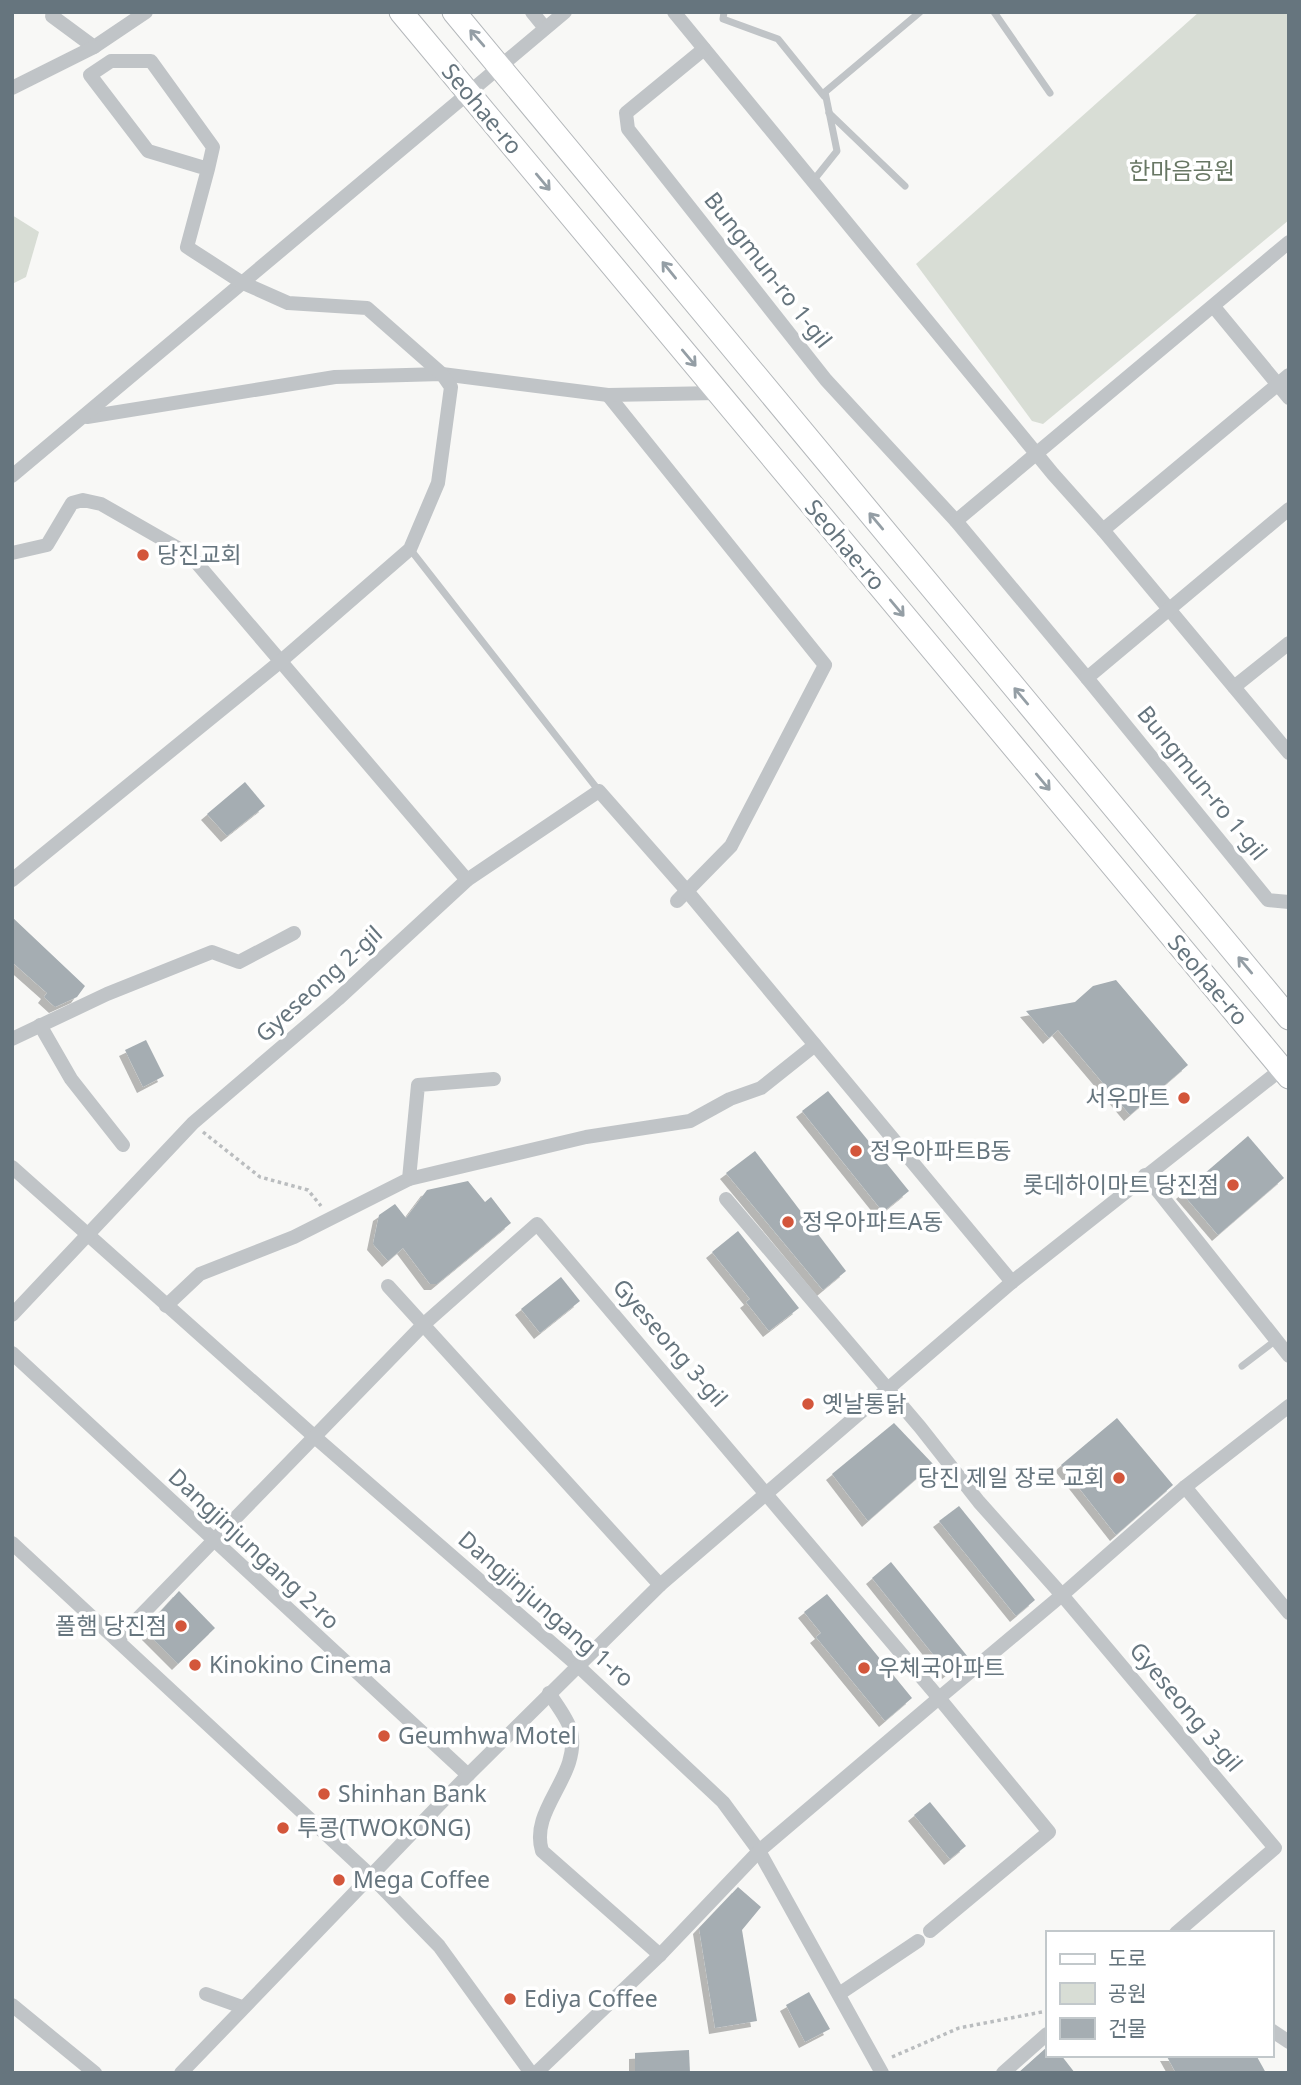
<svg xmlns="http://www.w3.org/2000/svg" width="1301" height="2085" font-family="'Noto Sans','Noto Sans KR',sans-serif">
<style>
.green{fill:#d8ddd5}
.building{fill:#a5adb2;filter:url(#shadow)}
.lines{fill:none;stroke-linecap:round;stroke-linejoin:round}
.primary-casing{stroke:#b4b8bb;stroke-width:25}
.path{stroke:#babdbf;stroke-width:3.5;stroke-dasharray:3.5 3.5;stroke-linecap:butt}
.service{stroke:#c0c4c7;stroke-width:7}
.minor{stroke:#c0c4c7;stroke-width:14}
.primary{stroke:#fff;stroke-width:23}
.oneway{stroke:#949ea5}
.poi-dot{fill:#d3563b;stroke:#fff;stroke-width:2.5}
.labels{text-anchor:middle;stroke-width:7;stroke-linejoin:round;paint-order:stroke}
.street-label{font-size:23px;fill:#66757e;stroke:#fff}
.park-label{font-size:23px;fill:#687764;stroke:#fff}
.poi-label{font-size:23px;fill:#66757e;stroke:#fff;text-anchor:start}
</style>
<defs>
<filter id="shadow"><feDropShadow dx="-6" dy="6" stdDeviation="0" flood-color="#0004"/></filter>
</defs>
<rect width="100%" height="100%" fill="#f8f8f6"/>
<g class="green">
<path d="M1199,12H1289V220L1043,424L1032,421L916,264Z"/>
<path d="M12,215L39,232L26,277L12,284Z"/>
</g>
<g class="building">
<path d="M245,782L265,806L227,836L207,814Z"/>
<path d="M12,917L85,986L77,997L55,1007L44,997L47,993L12,962Z"/>
<path d="M1116,980L1188,1065L1130,1115L1058,1030L1049,1038L1026,1011L1075,1002L1093,986Z"/>
<path d="M146,1040L164,1076L143,1087L125,1050Z"/>
<path d="M828,1091L909,1191L883,1212L802,1111Z"/>
<path d="M1248,1136L1284,1178L1218,1235L1182,1193Z"/>
<path d="M755,1151L846,1271L823,1290L726,1173Z"/>
<path d="M468,1181L485,1202L491,1197L511,1223L437,1284H430L403,1248L388,1261L373,1244L379,1215L395,1204L406,1218L427,1190Z"/>
<path d="M738,1231L799,1308L769,1331L746,1302L750,1299L712,1252Z"/>
<path d="M561,1277L580,1301L540,1333L521,1309Z"/>
<path d="M1117,1418L1173,1485L1116,1535L1061,1465Z"/>
<path d="M894,1423L933,1464L868,1521L832,1474Z"/>
<path d="M959,1506L1035,1600L1016,1616L939,1521Z"/>
<path d="M891,1562L968,1657L948,1673L872,1578Z"/>
<path d="M179,1591L215,1628L178,1664L148,1634V1625Z"/>
<path d="M827,1594L912,1698L885,1721L816,1637L821,1633L804,1612Z"/>
<path d="M930,1802L966,1846L950,1859L914,1815Z"/>
<path d="M738,1887L761,1907L742,1930L757,2021L715,2028L699,1928Z"/>
<path d="M809,1992L830,2029L805,2042L786,2005Z"/>
<path d="M1047,2047V2055H1061L1075,2073H1018Z"/>
<path d="M689,2050L690,2073H635V2053Z"/>
<path d="M1166,2055H1256L1266,2073H1176Z"/>
</g>
<g class="lines">
<defs>
<g id="primary">
<path d="M401,12L1289,1077"/>
<path d="M454,12L1289,1018"/>
</g>
</defs>
<use href="#primary" class="primary-casing"/>
<g class="path">
<path d="M203,1132L260,1177L308,1190L321,1206"/>
<path d="M892,2057L959,2028L1047,2011"/>
</g>
<g class="service">
<path d="M724,12L723,19L778,39L824,96"/>
<path d="M994,12L1050,93"/>
<path d="M829,113L905,186"/>
<path d="M813,181L837,151L825,92L920,12"/>
<path d="M410,549L599,791"/>
<path d="M1242,1366L1276,1340"/>
</g>
<g class="minor">
<path d="M532,12L545,28"/>
<path d="M674,12L1053,474L1103,530L1289,753"/>
<path d="M52,16L94,47L146,12"/>
<path d="M704,49L626,113L628,129L826,380L956,521L1087,678"/>
<path d="M12,88L94,47"/>
<path d="M1214,307L1289,398"/>
<path d="M608,395L825,665L731,846L677,901"/>
<path d="M87,417L335,377L442,374L608,395L718,393"/>
<path d="M12,476L565,12"/>
<path d="M1289,509L1087,678L1268,900L1289,902"/>
<path d="M956,521L1289,242"/>
<path d="M1103,530L1289,375"/>
<path d="M12,553L47,545L72,503L83,500L101,504L190,555L467,880"/>
<path d="M1234,687L1289,643"/>
<path d="M12,880L281,661L410,549L438,483L451,387L442,374L367,308L288,303L241,282L187,247L208,169L148,151L90,75L111,61H151L213,147L208,169"/>
<path d="M40,1025L71,1079L123,1145"/>
<path d="M12,1039L107,994L212,952L239,962L294,933"/>
<path d="M12,1167L316,1438L577,1665L723,1802L759,1851L882,2073"/>
<path d="M1145,1175L1289,1356"/>
<path d="M409,1179L586,1137L690,1121L730,1099L761,1088L815,1045"/>
<path d="M726,1199L920,1427L979,1502L1062,1595L939,1698L1049,1832L930,1931"/>
<path d="M388,1286L660,1585"/>
<path d="M166,1306L200,1274L294,1237L409,1179L418,1085L494,1079"/>
<path d="M12,1315L193,1123L338,999L467,880L599,791L687,891L1012,1282"/>
<path d="M12,1353L468,1775"/>
<path d="M1185,1487L1289,1613"/>
<path d="M12,1543L370,1875L439,1946L531,2073"/>
<path d="M117,1640L423,1325L537,1224L939,1698L759,1851L660,1955L536,2073"/>
<path d="M549,1693C556,1704 568,1719 571,1731C581,1776 529,1809 542,1851L660,1955"/>
<path d="M1176,1933L1275,1848L1062,1595L1185,1487L1289,1406"/>
<path d="M206,1994L242,2007"/>
<path d="M839,1994L918,1941"/>
<path d="M12,2005L95,2073"/>
<path d="M1271,2030L1289,2042"/>
<path d="M181,2073L468,1775L660,1585L1012,1282L1288,1064"/>
<path d="M1003,2073L1047,2034"/>
</g>
<use href="#primary" class="primary"/>
</g>
<defs><path id="oneway-shaft" d="M-6 0H5M1.5-3L5.5 0L1.5 3" fill="none" stroke-width="1.6" stroke-linecap="round" stroke-linejoin="round" transform="scale(1.75)"/></defs>
<g class="oneway">
<use href="#oneway-shaft" transform="translate(477 38) rotate(-131)"/>
<use href="#oneway-shaft" transform="translate(543 182) rotate(50)"/>
<use href="#oneway-shaft" transform="translate(669 270) rotate(-129)"/>
<use href="#oneway-shaft" transform="translate(689 358) rotate(50)"/>
<use href="#oneway-shaft" transform="translate(876 521) rotate(-130)"/>
<use href="#oneway-shaft" transform="translate(897 608) rotate(50)"/>
<use href="#oneway-shaft" transform="translate(1021 696) rotate(-130)"/>
<use href="#oneway-shaft" transform="translate(1043 782) rotate(50)"/>
<use href="#oneway-shaft" transform="translate(1245 965) rotate(-130)"/>
</g>
<g class="poi-dot">
<circle cx="143" cy="555" r="7"/>
<circle cx="1184" cy="1098" r="7"/>
<circle cx="856" cy="1151" r="7"/>
<circle cx="1233" cy="1185" r="7"/>
<circle cx="788" cy="1222" r="7"/>
<circle cx="808" cy="1404" r="7"/>
<circle cx="1119" cy="1478" r="7"/>
<circle cx="181" cy="1626" r="7"/>
<circle cx="195" cy="1665" r="7"/>
<circle cx="864" cy="1668" r="7"/>
<circle cx="384" cy="1736" r="7"/>
<circle cx="324" cy="1794" r="7"/>
<circle cx="283" cy="1828" r="7"/>
<circle cx="339" cy="1880" r="7"/>
<circle cx="510" cy="1999" r="7"/>
</g>
<g class="labels">
<g class="street-label">
<text transform="translate(482 109) rotate(50)" y="8">Seohae-ro</text>
<text transform="translate(768 270) rotate(52)" y="8">Bungmun-ro 1-gil</text>
<text transform="translate(845 545) rotate(50)" y="8">Seohae-ro</text>
<text transform="translate(1202 783) rotate(51)" y="8">Bungmun-ro 1-gil</text>
<text transform="translate(1208 980) rotate(50)" y="8">Seohae-ro</text>
<text transform="translate(319 984) rotate(-42)" y="8">Gyeseong 2-gil</text>
<text transform="translate(670 1343) rotate(49)" y="8">Gyeseong 3-gil</text>
<text transform="translate(254 1549) rotate(43)" y="8">Dangjinjungang 2-ro</text>
<text transform="translate(546 1609) rotate(41)" y="8">Dangjinjungang 1-ro</text>
<text transform="translate(1186 1707) rotate(50)" y="8">Gyeseong 3-gil</text>
</g>
<g class="park-label">
<text x="1182" y="179">한마음공원</text>
</g>
<g class="poi-label">
<text x="157" y="563">당진교회</text>
<text x="1170" y="1106" text-anchor="end">서우마트</text>
<text x="870" y="1159">정우아파트B동</text>
<text x="1219" y="1193" text-anchor="end">롯데하이마트 당진점</text>
<text x="802" y="1230">정우아파트A동</text>
<text x="822" y="1412">옛날통닭</text>
<text x="1105" y="1486" text-anchor="end">당진 제일 장로 교회</text>
<text x="167" y="1634" text-anchor="end">폴햄 당진점</text>
<text x="209" y="1673">Kinokino Cinema</text>
<text x="878" y="1676">우체국아파트</text>
<text x="398" y="1744">Geumhwa Motel</text>
<text x="338" y="1802">Shinhan Bank</text>
<text x="297" y="1836">투콩(TWOKONG)</text>
<text x="353" y="1888">Mega Coffee</text>
<text x="524" y="2007">Ediya Coffee</text>
</g>
</g>
<rect width="1301" height="2085" fill="none" stroke="#66757e" stroke-width="28"/>
<rect x="1046" y="1931" width="228" height="126" fill="#ffffff" stroke="#c2c8cb" stroke-width="2"/>
<rect x="1060" y="1954" width="35" height="10" fill="#ffffff" stroke="#c2c8cb" stroke-width="2"/>
<text x="1108" y="1966" font-size="21" fill="#66757e">도로</text>
<rect x="1060" y="1983" width="35" height="21" fill="#d8ddd5" stroke="#c2c8cb" stroke-width="2"/>
<text x="1108" y="2001" font-size="21" fill="#66757e">공원</text>
<rect x="1060" y="2018" width="35" height="21" fill="#a5adb2" stroke="#c2c8cb" stroke-width="2"/>
<text x="1108" y="2036" font-size="21" fill="#66757e">건물</text>
</svg>
